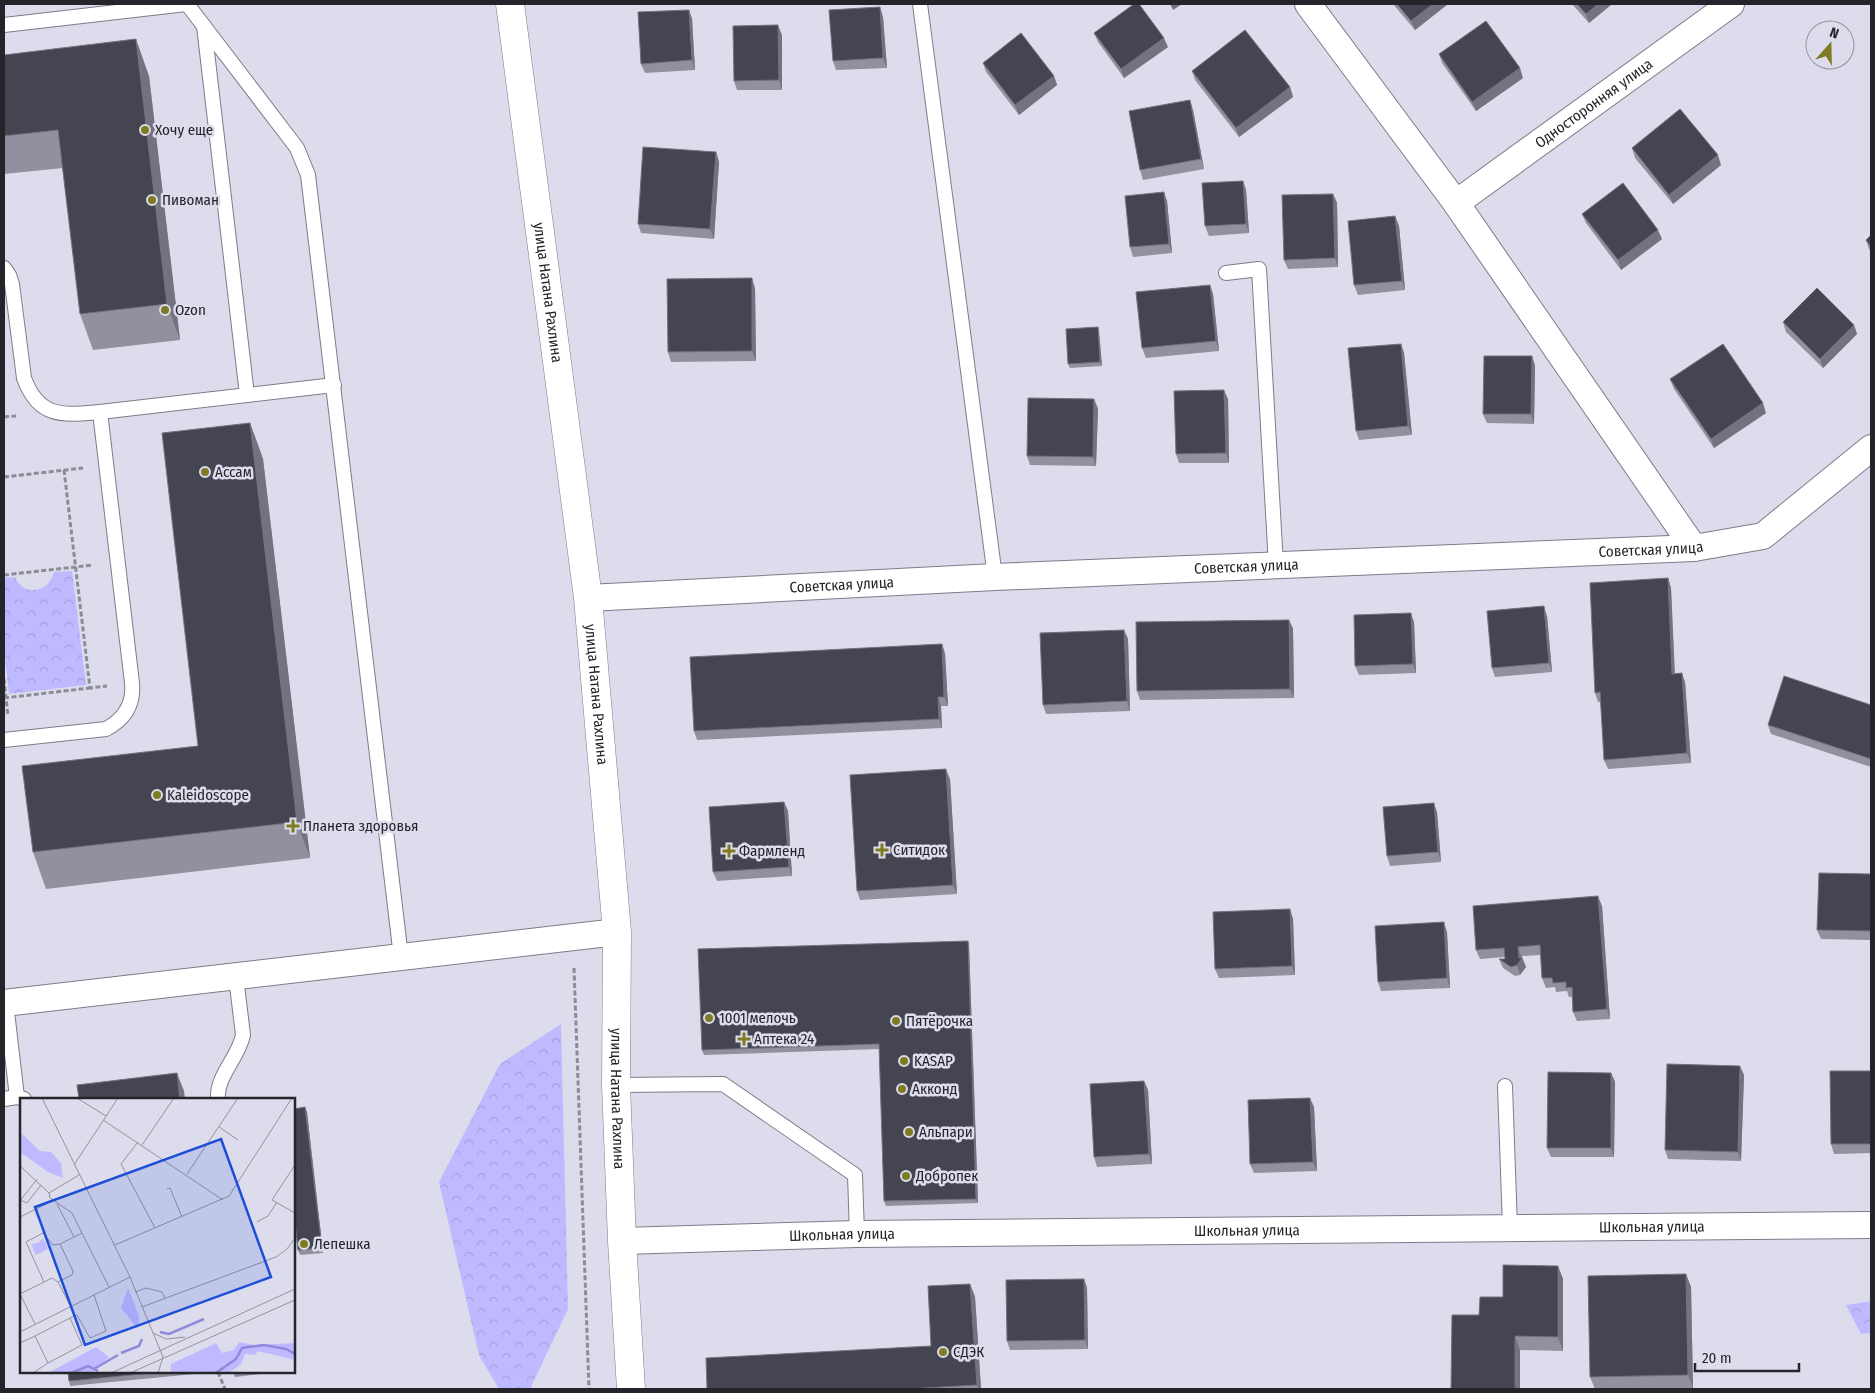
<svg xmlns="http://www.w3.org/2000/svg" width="1875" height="1393" font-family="'Fira Sans Condensed',sans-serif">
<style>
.forest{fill:url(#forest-crowns)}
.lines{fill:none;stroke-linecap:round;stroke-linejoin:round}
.service-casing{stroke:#7c7c8a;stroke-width:16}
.minor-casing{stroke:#7c7c8a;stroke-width:28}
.tertiary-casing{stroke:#7c7c8a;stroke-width:29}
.path{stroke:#8c8b97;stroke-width:3;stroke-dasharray:5 2.5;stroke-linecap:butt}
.service{stroke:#fff;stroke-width:14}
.minor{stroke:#fff;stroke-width:26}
.tertiary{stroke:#fff;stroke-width:28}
.wall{fill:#91909e}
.shaded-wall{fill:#737280}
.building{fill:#454451;stroke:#737280}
.poi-dot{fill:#7e7b22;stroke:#dddcec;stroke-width:2}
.labels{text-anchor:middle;stroke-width:5;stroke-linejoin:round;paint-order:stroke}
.street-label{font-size:15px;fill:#24242a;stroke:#dddcec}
.poi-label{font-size:15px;fill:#24242a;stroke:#dddcec;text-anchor:start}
.inset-river{fill:none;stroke:#9189db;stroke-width:2.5}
.inset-road{fill:none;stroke:#93929e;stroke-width:1}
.view{fill:#1d4ed8;fill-opacity:0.15;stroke:#1d4ed8;stroke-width:2.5}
.inset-edge{fill:none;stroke:#24242a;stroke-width:2.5}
</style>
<defs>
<pattern id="forest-crowns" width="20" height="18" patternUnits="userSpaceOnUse" patternTransform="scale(1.25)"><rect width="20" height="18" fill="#bfbaff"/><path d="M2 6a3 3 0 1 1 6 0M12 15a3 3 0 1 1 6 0" fill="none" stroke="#a4a0db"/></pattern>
</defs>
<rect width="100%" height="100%" fill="#dddcec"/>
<g class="forest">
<path d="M72,571L86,685L9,694L4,649V578L15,577C23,597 49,593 54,572Z"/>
<path d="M561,1024L568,1309L530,1389H499L479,1355L439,1182L500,1064Z"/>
<path d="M1871,1301V1333L1861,1334L1846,1305Z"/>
</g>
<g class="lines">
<defs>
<g id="service">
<path d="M187,4L297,148L308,175L401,957"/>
<path d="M920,4L995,577"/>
<path d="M4,25L186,4"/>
<path d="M204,26L247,395"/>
<path d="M4,268L9,275L12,284L24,378C39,419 63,415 100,412"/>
<path d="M1226,273L1259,269L1276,565"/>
<path d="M4,740L106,729C125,719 134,704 132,683L100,412L334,385"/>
<path d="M6,1003L17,1097"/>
<path d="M616,1085L723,1084L855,1175L857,1234"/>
<path d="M1505,1086L1510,1228"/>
<path d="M4,1099L17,1097L24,1099"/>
<path d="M218,1099C216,1076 239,1057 243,1035L236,977"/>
</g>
<g id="minor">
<path d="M1308,4L1456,203L1694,548"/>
<path id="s1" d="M1456,203L1731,4"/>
<path id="s2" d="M588,598L995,577L1694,548L1763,536L1871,448"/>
<path d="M4,1003L617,932"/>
<path id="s3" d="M622,1241L857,1234L1871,1225"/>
</g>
<g id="tertiary">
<path id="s4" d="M510,4L588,598L617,932L616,1085L622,1241L631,1389"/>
</g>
</defs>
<use href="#service" class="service-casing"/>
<use href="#minor" class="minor-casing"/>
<use href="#tertiary" class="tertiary-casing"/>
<g class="path">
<path d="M4,417L16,416"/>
<path d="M64,470L90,688L107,686"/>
<path d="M4,477L83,468"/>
<path d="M4,575L93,565"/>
<path d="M4,679L8,716"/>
<path d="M4,698L90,688"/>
<path d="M574,968L589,1389"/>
<path d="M218,1372L225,1389"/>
</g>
<use href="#service" class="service"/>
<use href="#minor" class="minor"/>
<use href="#tertiary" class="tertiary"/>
</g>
<g class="wall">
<path d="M1393,4H1448L1415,30Z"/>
<path d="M1572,4H1612L1589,23Z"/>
<path d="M689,10L692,19L695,70L645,73L641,64Z"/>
<path d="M883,17L887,68L836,70L833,61Z"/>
<path d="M1094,33L1168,47L1124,78L1098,42Z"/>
<path d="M782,35V90H737L734,81Z"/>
<path d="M1439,54L1523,78L1476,111L1442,63Z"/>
<path d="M4,55L149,76L180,340L93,350L80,314L63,168L4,174Z"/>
<path d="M983,63L1054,76L1057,85L1019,115L986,72Z"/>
<path d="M1192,71L1290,87L1293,97L1239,137L1195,80Z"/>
<path d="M1193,110L1204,169L1143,180L1140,170Z"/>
<path d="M1632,148L1721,165L1673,204L1635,158Z"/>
<path d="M716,152L719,162L714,239L641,233L638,224Z"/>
<path d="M1243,181L1246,190L1249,233L1209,236L1205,226Z"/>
<path d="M1333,194L1337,203L1338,267L1288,269L1284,260Z"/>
<path d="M1167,201L1172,253L1133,257L1130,247Z"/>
<path d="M1582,214L1662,239L1621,270L1586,223Z"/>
<path d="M1395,216L1399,226L1405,290L1358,295L1354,285Z"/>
<path d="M1871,235V252L1869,249L1866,240Z"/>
<path d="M1210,285L1213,294L1219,351L1146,358L1142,348Z"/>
<path d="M755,288L756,361L671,362L668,352Z"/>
<path d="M1783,322L1854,325L1857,334L1823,368L1786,332Z"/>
<path d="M1098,327L1099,332L1102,366L1070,368L1068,364Z"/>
<path d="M1401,344L1404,353L1412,435L1359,440L1356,431Z"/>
<path d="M1532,356L1535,366L1534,424L1487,423L1483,414Z"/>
<path d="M1670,379L1766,413L1714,448L1674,389Z"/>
<path d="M1094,399L1098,409L1096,466L1030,465L1027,456Z"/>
<path d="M1228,399L1229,463H1179L1176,454Z"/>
<path d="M250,423L263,459L310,858L46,889L33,852L198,746Z"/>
<path d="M1668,578L1671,588L1675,674L1685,682L1691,763L1608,769L1604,760L1601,702H1598L1595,693Z"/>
<path d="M1547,616L1552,672L1495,677L1492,668Z"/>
<path d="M1289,620L1293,629L1294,698L1140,700L1137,691Z"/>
<path d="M1414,622L1416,673L1359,675L1355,666Z"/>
<path d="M1124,630L1128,639L1130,711L1046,714L1043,705Z"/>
<path d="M942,644L945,654L948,706H941L942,728L697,740L694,731Z"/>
<path d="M1871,705V767L1771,734L1768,725Z"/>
<path d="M950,779L957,894L860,900L857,891Z"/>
<path d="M784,802L788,811L792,876L717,881L713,872Z"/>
<path d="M1437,812L1441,862L1390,866L1387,856Z"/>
<path d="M1871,874V940L1821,939L1817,930Z"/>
<path d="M1602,906L1610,1019L1577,1021L1573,1012L1572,997H1569L1567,991L1556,992L1555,987L1546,988L1542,978L1540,955L1522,956L1526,967L1520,975L1515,976L1503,968L1499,959H1505V957L1480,959L1476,950Z"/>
<path d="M1290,909L1293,919L1295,975L1219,978L1215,969Z"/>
<path d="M1447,932L1450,988L1381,991L1378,982Z"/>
<path d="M968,941L969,945L978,1203L886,1206L884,1201L879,1049L704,1055L702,1050Z"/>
<path d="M1871,1071V1153L1834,1154L1831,1144Z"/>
<path d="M1611,1073L1615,1082L1614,1157H1551L1547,1148Z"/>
<path d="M1744,1075L1741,1161L1668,1159L1665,1150Z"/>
<path d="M1144,1081L1148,1090L1152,1164L1097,1167L1094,1157Z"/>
<path d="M305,1107L307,1112L323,1253L300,1255L298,1250Z"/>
<path d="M1314,1107L1317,1171L1254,1173L1250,1164Z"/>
<path d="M1558,1266L1563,1279V1351L1520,1350V1389H1451L1479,1315L1503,1297Z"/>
<path d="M1686,1274L1691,1287L1693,1389H1595L1590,1377Z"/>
<path d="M1084,1279L1087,1288L1088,1349L1010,1350L1007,1341Z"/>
<path d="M970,1284L975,1297L981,1389H707L931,1346Z"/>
<path d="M68,1372H205V1373L70,1386L69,1381Z"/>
<path d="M233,1372H260V1374L235,1377Z"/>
</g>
<g class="shaded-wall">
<path d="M1170,4H1182L1173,10Z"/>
<path d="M1433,4H1448L1415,30L1411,21Z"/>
<path d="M1598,4H1612L1589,23L1586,14Z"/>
<path d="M880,7L883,17L887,68L883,58Z"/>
<path d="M689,10L692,19L695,70L692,60Z"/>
<path d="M778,25L782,35V90L779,80Z"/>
<path d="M1164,38L1168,47L1124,78L1121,69Z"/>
<path d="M136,39L149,76L180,340L167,304Z"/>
<path d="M1520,68L1523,78L1476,111L1472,102Z"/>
<path d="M1054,76L1057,85L1019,115L1015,105Z"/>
<path d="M1290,87L1293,97L1239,137L1236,128Z"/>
<path d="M1190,100L1193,110L1204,169L1201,159Z"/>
<path d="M716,152L719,162L714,239L710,229Z"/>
<path d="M1718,155L1721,165L1673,204L1669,195Z"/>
<path d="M1243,181L1246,190L1249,233L1246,224Z"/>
<path d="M1164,192L1167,201L1172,253L1169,244Z"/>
<path d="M1333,194L1337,203L1338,267L1335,258Z"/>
<path d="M1395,216L1399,226L1405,290L1402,281Z"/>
<path d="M1658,230L1662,239L1621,270L1618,260Z"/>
<path d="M752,278L755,288L756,361L752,351Z"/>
<path d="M1210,285L1213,294L1219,351L1216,341Z"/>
<path d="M1854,325L1857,334L1823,368L1820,359Z"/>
<path d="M1098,327L1099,332L1102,366L1100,362Z"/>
<path d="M1401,344L1404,353L1412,435L1408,426Z"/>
<path d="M1532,356L1535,366L1534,424L1531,414Z"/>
<path d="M1224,390L1228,399L1229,463L1226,453Z"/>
<path d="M1094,399L1098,409L1096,466L1093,457Z"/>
<path d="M1763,403L1766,413L1714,448L1711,439Z"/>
<path d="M250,423L263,459L310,858L297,822Z"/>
<path d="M1668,578L1671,588L1675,683L1672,674Z"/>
<path d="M1544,606L1547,616L1552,672L1549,663Z"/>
<path d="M1411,613L1414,622L1416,673L1413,664Z"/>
<path d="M1289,620L1293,629L1294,698L1290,689Z"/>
<path d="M1124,630L1128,639L1130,711L1127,701Z"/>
<path d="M942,644L945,654L948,706L944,697Z"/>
<path d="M1682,673L1685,682L1691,763L1687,753Z"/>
<path d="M938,697L941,706L942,728L939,719Z"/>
<path d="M946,769L950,779L957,894L953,885Z"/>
<path d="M784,802L788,811L792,876L789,867Z"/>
<path d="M1434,803L1437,812L1441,862L1438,852Z"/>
<path d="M1598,896L1602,906L1610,1019L1607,1009Z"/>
<path d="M1290,909L1293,919L1295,975L1292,966Z"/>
<path d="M1444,922L1447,932L1450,988L1447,978Z"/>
<path d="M968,941L969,945L978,1203L976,1199Z"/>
<path d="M1518,947L1522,958L1526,967L1520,975L1517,965L1519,958Z"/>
<path d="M1740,1066L1744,1075L1741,1161L1738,1152Z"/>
<path d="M177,1073L184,1091L185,1099H180Z"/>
<path d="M1611,1073L1615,1082L1614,1157L1611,1148Z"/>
<path d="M1144,1081L1148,1090L1152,1164L1149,1154Z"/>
<path d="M1310,1098L1314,1107L1317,1171L1313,1162Z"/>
<path d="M305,1107L307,1112L323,1253L322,1248Z"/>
<path d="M1558,1266L1563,1279V1351L1558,1337Z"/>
<path d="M1686,1274L1691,1287L1693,1389L1688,1375Z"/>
<path d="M1084,1279L1087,1288L1088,1349L1085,1340Z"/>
<path d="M970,1284L975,1297L981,1389H978L977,1385Z"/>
<path d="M1515,1336L1520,1350V1389H1515Z"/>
</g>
<g class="building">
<path d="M1134,4H1139L1164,38L1121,69L1094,33Z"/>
<path d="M1397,4H1433L1411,21Z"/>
<path d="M1577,4H1598L1586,14Z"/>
<path d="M880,7L883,58L833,61L829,10Z"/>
<path d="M689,10L692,60L641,64L638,12Z"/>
<path d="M1486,21L1520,68L1472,102L1439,54Z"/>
<path d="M778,25L779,80L734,81L733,26Z"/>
<path d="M1245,30L1290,87L1236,128L1192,71Z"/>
<path d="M1021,33L1054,76L1015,105L983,63Z"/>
<path d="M136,39L167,304L80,314L58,130L4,136V55Z"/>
<path d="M1190,100L1201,159L1140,170L1129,111Z"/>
<path d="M1680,109L1718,155L1669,195L1632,148Z"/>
<path d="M643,147L716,152L710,229L638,224Z"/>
<path d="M1243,181L1246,224L1205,226L1202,183Z"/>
<path d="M1623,183L1658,230L1618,260L1582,214Z"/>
<path d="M1164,192L1169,244L1130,247L1125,196Z"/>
<path d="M1333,194L1335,258L1284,260L1282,195Z"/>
<path d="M1395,216L1402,281L1354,285L1348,221Z"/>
<path d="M1871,235V247L1866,240Z"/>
<path d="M752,278V351L668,352L667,279Z"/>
<path d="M1210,285L1216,341L1142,348L1136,292Z"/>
<path d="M1817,288L1854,325L1820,359L1783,322Z"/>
<path d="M1098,327L1100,362L1068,364L1066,329Z"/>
<path d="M1401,344L1408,426L1356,431L1348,348Z"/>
<path d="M1723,344L1763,403L1711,439L1670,379Z"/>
<path d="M1484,356H1532L1531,414H1483Z"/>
<path d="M1224,390L1226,453L1176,454L1174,391Z"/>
<path d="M1028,398L1094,399L1093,457L1027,456Z"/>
<path d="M250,423L297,822L33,852L22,766L198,746L162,433Z"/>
<path d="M1668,578L1672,674L1682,673L1687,753L1604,760L1600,692L1595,693L1590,583Z"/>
<path d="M1544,606L1549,663L1492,668L1487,611Z"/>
<path d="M1411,613L1413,664L1355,666L1354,615Z"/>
<path d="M1289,620L1290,689L1137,691L1136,622Z"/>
<path d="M1124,630L1127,701L1043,705L1040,633Z"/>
<path d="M942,644L944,697H938L939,719L694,731L690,657Z"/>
<path d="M1784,676L1871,705V759L1768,725Z"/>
<path d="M946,769L953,885L857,891L850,775Z"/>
<path d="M784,802L789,867L713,872L709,807Z"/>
<path d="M1434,803L1438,852L1387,856L1383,807Z"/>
<path d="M1819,873L1871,874V931L1817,930Z"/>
<path d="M1598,896L1607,1009L1573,1012L1572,987L1566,988V982L1553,983L1552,978H1542L1540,945L1518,947L1519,958H1522L1517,965L1511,967L1499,959H1505L1504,948L1476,950L1473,906Z"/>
<path d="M1290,909L1292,966L1215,969L1213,912Z"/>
<path d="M1444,922L1447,978L1378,982L1375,926Z"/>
<path d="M968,941L976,1199L884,1201L879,1044L702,1050L698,949Z"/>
<path d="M1667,1064L1740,1066L1738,1152L1665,1150Z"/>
<path d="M1830,1071H1871V1144H1831Z"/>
<path d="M1548,1072L1611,1073V1148H1547Z"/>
<path d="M177,1073L180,1099H79L77,1085Z"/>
<path d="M1144,1081L1149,1154L1094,1157L1090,1084Z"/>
<path d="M1310,1098L1313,1162L1250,1164L1248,1100Z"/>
<path d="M305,1107L322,1248L298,1250L294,1212V1109Z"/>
<path d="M1503,1265L1558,1266V1337L1515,1336V1389H1451L1452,1315H1479L1480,1297H1503Z"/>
<path d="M1686,1274L1688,1375L1590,1377L1588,1276Z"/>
<path d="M1084,1279L1085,1340L1007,1341L1006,1280Z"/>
<path d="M970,1284L977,1385L906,1389H707L706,1358L931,1346L928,1286Z"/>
<path d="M68,1372H163L69,1381Z"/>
</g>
<g class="poi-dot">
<circle cx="145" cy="130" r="5"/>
<circle cx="152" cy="200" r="5"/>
<circle cx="165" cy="310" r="5"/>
<circle cx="205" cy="472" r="5"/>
<circle cx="157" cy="795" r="5"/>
<path d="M290.5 818.5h5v5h5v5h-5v5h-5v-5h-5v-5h5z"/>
<path d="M879.5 842.5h5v5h5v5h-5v5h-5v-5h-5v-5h5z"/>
<path d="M726.5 843.5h5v5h5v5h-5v5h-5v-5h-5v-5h5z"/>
<circle cx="709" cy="1018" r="5"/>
<circle cx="896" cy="1021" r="5"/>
<path d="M741.5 1031.5h5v5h5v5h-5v5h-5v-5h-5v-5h5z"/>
<circle cx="904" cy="1061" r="5"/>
<circle cx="902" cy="1089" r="5"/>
<circle cx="909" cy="1132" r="5"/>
<circle cx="906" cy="1176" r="5"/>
<circle cx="304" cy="1244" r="5"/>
<circle cx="943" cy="1352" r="5"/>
</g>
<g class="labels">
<g class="street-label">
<text dy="5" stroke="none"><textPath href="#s1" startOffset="170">Односторонняя улица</textPath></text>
<text dy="5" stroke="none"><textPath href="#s4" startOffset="291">улица Натана Рахлина</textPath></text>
<text dy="5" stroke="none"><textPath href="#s2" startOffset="1064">Советская улица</textPath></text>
<text dy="5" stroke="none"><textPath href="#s2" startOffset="659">Советская улица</textPath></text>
<text dy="5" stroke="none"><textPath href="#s2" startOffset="254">Советская улица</textPath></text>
<text dy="5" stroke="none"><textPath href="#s4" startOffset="696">улица Натана Рахлина</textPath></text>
<text dy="5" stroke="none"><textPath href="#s4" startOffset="1101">улица Натана Рахлина</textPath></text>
<text dy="5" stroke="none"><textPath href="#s3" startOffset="1030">Школьная улица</textPath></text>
<text dy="5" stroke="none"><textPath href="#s3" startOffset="625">Школьная улица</textPath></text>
<text dy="5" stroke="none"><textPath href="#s3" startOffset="220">Школьная улица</textPath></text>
</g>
<g class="poi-label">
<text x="155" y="135">Хочу еще</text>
<text x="162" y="205">Пивоман</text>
<text x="175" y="315">Ozon</text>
<text x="215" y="477">Ассам</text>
<text x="167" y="800">Kaleidoscope</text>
<text x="303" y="831">Планета здоровья</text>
<text x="893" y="855">Ситидок</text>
<text x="739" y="856">Фармленд</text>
<text x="719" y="1023">1001 мелочь</text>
<text x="906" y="1026">Пятёрочка</text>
<text x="754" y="1044">Аптека 24</text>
<text x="914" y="1066">KASAP</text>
<text x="912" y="1094">Акконд</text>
<text x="919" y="1137">Альпари</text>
<text x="916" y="1181">Добропек</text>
<text x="314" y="1249">Лепешка</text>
<text x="953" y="1357">СДЭК</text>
</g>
</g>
<g transform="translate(20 1098)">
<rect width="275" height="275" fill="#dddcec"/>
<path d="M196,245L202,255L214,252L207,262L186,275H151V266Z" fill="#bfbaff"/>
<path d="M0,34L20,53L31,54L41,65L43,80L28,74L0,54ZM23,140L28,151L16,157L11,146L18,145ZM108,190L119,218L118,231L101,210ZM219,244L234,247L275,245V262L238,253L235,257L225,256L221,266L209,275H186L207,262ZM76,249L89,259L72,275H28Z" fill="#bfbaff"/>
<path class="inset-river" d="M140,234L149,236L184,221M101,255L119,248L122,241M74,271L98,257M51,275L68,268L78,273M196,275L216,261L222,250L244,247L266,251L275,256"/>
<path class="inset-road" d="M22,0L110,179L143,259L138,275M57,0L86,18M83,22L203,102M199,29L218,42M118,44L101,66L135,130M122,47L154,0M54,67L98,0M275,67L252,102L275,115M0,68L29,95L59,77M167,76L218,0M147,91L150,90L162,119M29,95L30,100L52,115L89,189M0,102L7,105L21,87M0,103L17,81M37,106L54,139M0,119L34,102M237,124L248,118L257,104M95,147L209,98L272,0M24,184L6,144L23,135L33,147L40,146M115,194L126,190L142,194L145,200M0,196L32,180L38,184M0,196L15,226M51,209L38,184L52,177L53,173L40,146L62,135M122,209L256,159L267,151L275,140M50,220L62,247L28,265L15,238L56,217H57L70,240L86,233L74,197M0,234L110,179M133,235L146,241L165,239M0,245L15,238M13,275L28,265M91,275L275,191M110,275L275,202"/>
<path class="view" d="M201,41L251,179L65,247L15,109Z"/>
<rect width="275" height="275" class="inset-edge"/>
</g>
<rect width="1875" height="1393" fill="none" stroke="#24242a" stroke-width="10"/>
<g transform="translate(1830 45) rotate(20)"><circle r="24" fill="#dddcec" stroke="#93929e"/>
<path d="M0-4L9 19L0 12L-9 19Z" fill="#7e7b22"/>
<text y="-8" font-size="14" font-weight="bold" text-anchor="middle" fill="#24242a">N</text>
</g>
<path d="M1695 1363v8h104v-8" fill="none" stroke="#24242a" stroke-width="2.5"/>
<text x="1702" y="1363" font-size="15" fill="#24242a" stroke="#dddcec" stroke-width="4" paint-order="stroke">20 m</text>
</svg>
